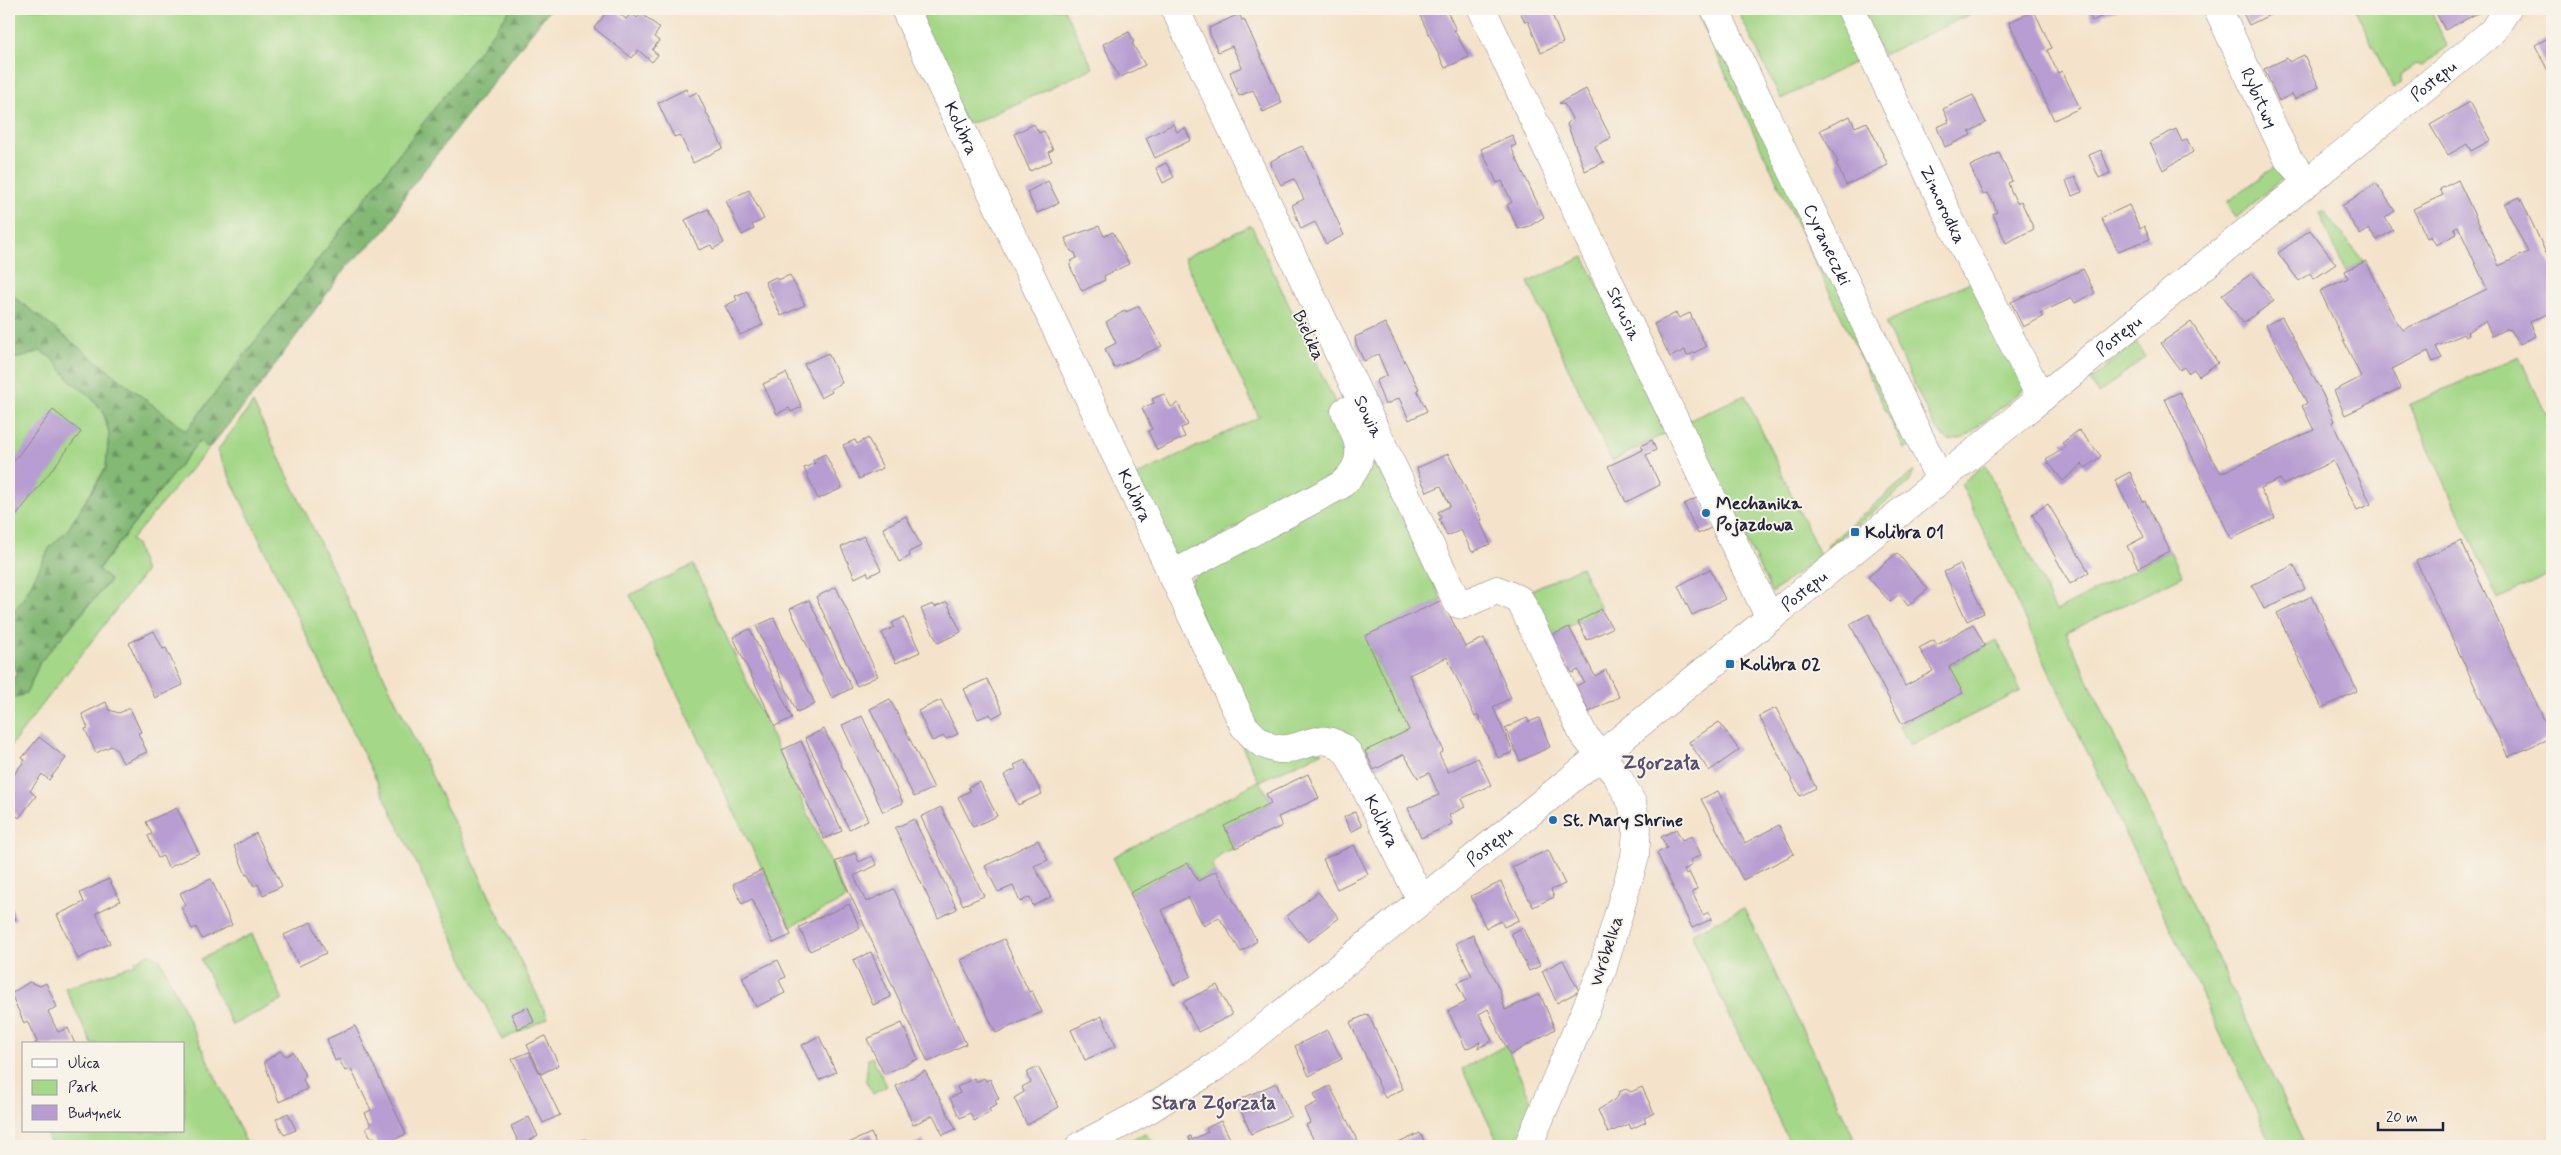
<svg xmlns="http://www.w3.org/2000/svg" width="2561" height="1155" font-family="Mynerve,sans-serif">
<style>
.green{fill:#a4d787;stroke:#637c61}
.forest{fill:url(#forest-firs);stroke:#526d58}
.building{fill:#b79dd1}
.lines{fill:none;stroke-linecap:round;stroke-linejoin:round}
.minor-casing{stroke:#8b8282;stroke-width:29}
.minor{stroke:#fff;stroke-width:28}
.poi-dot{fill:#1f6fb2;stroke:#f7f3e8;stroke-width:2}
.labels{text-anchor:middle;stroke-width:4;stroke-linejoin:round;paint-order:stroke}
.street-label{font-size:18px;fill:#22223b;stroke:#f7f3e8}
.poi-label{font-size:18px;font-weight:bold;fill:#22223b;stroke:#f7f3e8;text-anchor:start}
.neighbourhood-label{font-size:19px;font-weight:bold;fill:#564d70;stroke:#f7f3e8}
.quarter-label{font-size:20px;font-weight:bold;fill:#564d70;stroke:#f7f3e8}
</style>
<defs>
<pattern id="forest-firs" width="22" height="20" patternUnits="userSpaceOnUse" patternTransform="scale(1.25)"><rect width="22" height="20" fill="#83b874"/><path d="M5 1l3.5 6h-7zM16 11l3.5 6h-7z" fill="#6b9560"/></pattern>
</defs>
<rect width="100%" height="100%" fill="#f7f3e8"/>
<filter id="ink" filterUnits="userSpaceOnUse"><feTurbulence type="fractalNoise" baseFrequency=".02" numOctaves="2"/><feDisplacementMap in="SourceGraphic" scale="10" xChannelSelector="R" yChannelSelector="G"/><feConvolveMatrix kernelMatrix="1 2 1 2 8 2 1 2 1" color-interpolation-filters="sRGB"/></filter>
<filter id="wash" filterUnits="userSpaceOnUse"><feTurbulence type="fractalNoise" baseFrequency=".0096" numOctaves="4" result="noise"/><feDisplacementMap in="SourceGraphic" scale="20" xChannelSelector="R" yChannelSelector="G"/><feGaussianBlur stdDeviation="1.12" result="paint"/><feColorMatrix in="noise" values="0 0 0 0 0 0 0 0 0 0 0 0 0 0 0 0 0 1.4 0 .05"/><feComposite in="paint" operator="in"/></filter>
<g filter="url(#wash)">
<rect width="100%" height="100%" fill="#f4e3ca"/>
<g class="green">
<path d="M9,9H511L186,431L9,293Z"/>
<path d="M932,9H1064L1093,68L979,121L966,123L914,19Z"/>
<path d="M1695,9H1706L1912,445L1904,449Z"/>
<path d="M1737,9H1840L1863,58L1781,99Z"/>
<path d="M1856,9H1981L1883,55Z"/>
<path d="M2355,9H2430L2447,46L2422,66L2415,64L2401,75V83L2393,88Z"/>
<path d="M2280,163L2285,176L2236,218L2227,202Z"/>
<path d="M2324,211L2364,262L2345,271L2319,213Z"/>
<path d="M1251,225L1341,415L1351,442L1340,474L1176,559L1133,477L1259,417L1184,258Z"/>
<path d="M1584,257L1668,432L1612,461L1528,282Z"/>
<path d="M1972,281L2025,388L1964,438L1949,441L1935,428L1885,323Z"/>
<path d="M2136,342L2145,357L2098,394L2090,380Z"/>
<path d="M40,351L52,358L71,381L89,395L103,411L109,433L106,467L67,531L50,547L26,594L9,620V359L23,357Z"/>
<path d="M2519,356L2552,427V573L2498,599L2409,405Z"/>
<path d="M1745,395L1820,555L1772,593L1688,421Z"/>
<path d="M253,403L548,1018L502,1040L217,451Z"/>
<path d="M199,441L209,448L131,540L136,544L145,572L9,748V702L27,692L40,662L110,581L98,570Z"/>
<path d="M1370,448L1442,600L1366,637L1409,730L1365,751L1423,874L1348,737C1323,717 1311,739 1285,740C1278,740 1267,734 1259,731L1191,596V580Z"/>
<path d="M1985,464L2056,611L2170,551L2183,576L2066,633L2305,1146H2273L1961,484Z"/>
<path d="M1914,471L1910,482L1828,548L1826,546Z"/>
<path d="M693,565L847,898L791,926L734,812L630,595Z"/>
<path d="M1581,567L1601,609L1552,636L1531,590Z"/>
<path d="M1997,640L2021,691L1910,746L1899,726L1962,693L1949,667Z"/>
<path d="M1238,738L1323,752L1260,781L1271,803L1224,826L1235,848L1221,854L1212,866L1216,871L1198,881L1188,863L1130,893L1113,857L1259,781Z"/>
<path d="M1744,908L1858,1146H1791L1691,934Z"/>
<path d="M252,934L283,1000L232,1025L201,959Z"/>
<path d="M149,954L160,959L248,1146H52L45,1131H184V1044H92L65,988L136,964L135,961Z"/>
<path d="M1506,1045L1536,1112L1523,1146H1500L1462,1069Z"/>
<path d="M872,1057L887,1086L873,1094L866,1081L868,1059Z"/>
<path d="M1145,1133L1158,1146H1119Z"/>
</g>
<path class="forest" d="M511,9H550L407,192L387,229L347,266L253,395L209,448L199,441L98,569L110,580L40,662L27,692L9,702V684L16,674L9,653L10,617L26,594L50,547L67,531L93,490L106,467L109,433L103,411L89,395L71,381L52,358L40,351L23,357L9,359V293L186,431Z"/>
<g id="blocks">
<g class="building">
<path d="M609,9H613L626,19L631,13L637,18L641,13L660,28L654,37L659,41L652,50L658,55L652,62L638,50L632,58L594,28Z"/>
<path d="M1417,9H1446L1456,30H1454L1469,57L1445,68Z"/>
<path d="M1519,9H1550L1563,43L1541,53L1528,21L1525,22Z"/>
<path d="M2087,9H2119L2102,14L2103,16L2092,21Z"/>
<path d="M2241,9H2282L2249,25Z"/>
<path d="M2434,9H2476L2478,13L2445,30Z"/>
<path d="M2034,11L2052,48L2047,50L2058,73L2062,71L2080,108L2054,120L2009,22Z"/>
<path d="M1239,14L1242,20L1244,19L1282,103L1263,112L1253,90L1239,96L1230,72L1242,67L1232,46L1218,52L1210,35L1209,28Z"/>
<path d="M1129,32L1134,42L1132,43L1145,65L1119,78L1103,44Z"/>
<path d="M2552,36V74L2550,75L2535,45Z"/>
<path d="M2304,55L2319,87L2295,99L2292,94L2279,101L2264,69L2287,58L2289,62Z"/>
<path d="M686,89L689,96L697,92L723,148L693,163L680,135L674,137L658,103Z"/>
<path d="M1586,89L1611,138L1595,146L1602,161L1605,162L1585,171L1567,124L1572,119L1565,105L1559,103Z"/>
<path d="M1973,95L1986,123L1969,132L1971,135L1945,147L1937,127L1949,122L1943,109Z"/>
<path d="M2470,102L2491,140L2471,151L2467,144L2448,155L2430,125Z"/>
<path d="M1850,116L1855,127L1867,122L1888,165L1846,185L1836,163L1838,162L1820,130Z"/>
<path d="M1034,124L1039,133L1044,131L1053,150L1048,152L1052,161L1030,171L1014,134Z"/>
<path d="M1173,124L1177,132L1185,128L1191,140L1155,158L1146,138Z"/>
<path d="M2176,129L2182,142L2187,139L2193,152L2163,170L2150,142Z"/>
<path d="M1512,135L1516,145L1511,147L1544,217L1530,226L1518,229L1507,205L1512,202L1507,192L1502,181L1497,183L1481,149Z"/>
<path d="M1302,146L1305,152L1306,151L1344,235L1326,244L1315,222L1301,229L1292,205L1304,199L1294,179L1281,185L1272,168L1271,161Z"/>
<path d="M2101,150L2110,173L2099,178L2089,155Z"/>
<path d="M1999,153L2012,181L2008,183L2012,193L2017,203L2021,201L2034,229L2006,243L1993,214L1997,212L1993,202L1988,193L1983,195L1970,166Z"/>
<path d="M1166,163L1174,177L1163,183L1156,168Z"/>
<path d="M2075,177L2082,192L2072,196L2066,181Z"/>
<path d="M2458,180L2499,266L2528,252L2504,204L2520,197L2552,266V312L2530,322L2536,336L2520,344L2511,330L2506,329L2492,336L2485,321L2467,332L2468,335L2465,337L2463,334L2436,347L2442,358L2433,362L2428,351L2392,369L2401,388L2345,415L2334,391L2361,377L2320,291L2348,278L2345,271L2366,261L2393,316L2403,330L2487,289L2458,226L2454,228L2457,234L2436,245L2431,236L2427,238L2413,209L2443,195L2440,189Z"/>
<path d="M1048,181L1059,203L1037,213L1027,192Z"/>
<path d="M2376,183L2395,211L2385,218L2393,230L2377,240L2369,229L2360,235L2342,206Z"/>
<path d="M749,190L764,219L752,225L754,229L742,235L726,201Z"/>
<path d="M2129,205L2140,229L2144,226L2150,239L2118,251L2101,218Z"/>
<path d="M708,209L724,243L713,249L711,245L699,250L685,220Z"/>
<path d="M1099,226L1104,236L1113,232L1129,264L1104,276L1105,280L1082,291L1070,266L1071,261L1077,258L1075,253L1071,251L1065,238Z"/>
<path d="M2310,230L2336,264L2314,279L2310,273L2299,281L2278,253Z"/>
<path d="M2083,269L2095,293L2075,303L2072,298L2040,313L2043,317L2023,327L2011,302Z"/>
<path d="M2252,273L2274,301L2243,323L2222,295Z"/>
<path d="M790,275L805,305L781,316L765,282L776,277L778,280Z"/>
<path d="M747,291L763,325L740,335L725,306L737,300L735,296Z"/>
<path d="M1139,306L1162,346L1114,368L1105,349L1116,343L1106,322L1126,310V312Z"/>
<path d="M1676,313L1679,318L1690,313L1706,347L1687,356L1685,350L1670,357L1654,324Z"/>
<path d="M2282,317L2323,395L2334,421L2332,422L2371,504L2357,510L2333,461L2283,485L2280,479L2260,488L2275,518L2231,539L2165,399L2180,392L2204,444L2221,473L2314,430L2302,406L2307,403L2266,325Z"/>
<path d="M2191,322L2218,363L2199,376L2194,369L2188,373L2184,367L2180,370L2161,343Z"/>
<path d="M1385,323L1419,389L1417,390L1427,411L1409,420L1399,398L1385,405L1376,381L1387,375L1378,354L1364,361L1356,344L1355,337Z"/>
<path d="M828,353L842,383L830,389L832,392L821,398L804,364Z"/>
<path d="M786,373L802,407L791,412L789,408L777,414L763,384Z"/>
<path d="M1164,394L1171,407L1178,403L1188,425L1181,428L1185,437L1157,450L1148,431L1152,429L1142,408L1154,403L1152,399Z"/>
<path d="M53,410L81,432L9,525V467Z"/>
<path d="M2079,430L2101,456L2086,468L2082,464L2063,481L2046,460L2066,447L2062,443Z"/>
<path d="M868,438L883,468L859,479L843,445L855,440L857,444Z"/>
<path d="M1652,440L1656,450L1646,455L1660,485L1626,502L1608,466L1643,450L1641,446Z"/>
<path d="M825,454L842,488L818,499L804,468L815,463L813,460Z"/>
<path d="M1448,454L1482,520L1480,521L1490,544L1472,552L1461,530L1447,536L1439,519L1441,518L1438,512L1450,506L1441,486L1427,492L1419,475L1417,468Z"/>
<path d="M2130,472L2143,502L2145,501L2170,551L2138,568L2127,546L2144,537L2115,480Z"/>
<path d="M1699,497L1713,527L1698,534L1684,504Z"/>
<path d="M2048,504L2089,572L2070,584L2032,514Z"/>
<path d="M906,516L921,546L909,552L910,556L899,562L883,528Z"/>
<path d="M864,536L881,570L869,576L867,572L855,578L841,547Z"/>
<path d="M2461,541L2552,737L2508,757L2416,561Z"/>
<path d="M1897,553L1928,589L1908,606L1899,594L1890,602L1868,577Z"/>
<path d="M1960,564L1984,613L1967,621L1944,572Z"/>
<path d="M2294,565L2305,589L2264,609L2252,585Z"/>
<path d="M1710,569L1725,599L1692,615L1678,586Z"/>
<path d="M836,587L878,676L857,686L816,597Z"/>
<path d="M2312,596L2357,691L2322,708L2277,613Z"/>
<path d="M809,600L852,688L832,698L790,609Z"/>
<path d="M1442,600L1465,647L1484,638L1511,698L1493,707L1513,752L1498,758L1478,715L1475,717L1447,657L1409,675L1442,747L1443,752L1439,754L1448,772L1478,758L1491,785L1461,799L1465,807L1449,815L1452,824L1421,838L1408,808L1439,795L1429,773L1418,778L1404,754L1374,770L1365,751L1409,730L1365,636Z"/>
<path d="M947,602L961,632L938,643L921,609L933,604L935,607Z"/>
<path d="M1601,609L1612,628L1587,640L1578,622Z"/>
<path d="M1869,614L1905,686L1933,671L1919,648L1934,640L1937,645L1973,624L1985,646L1949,667L1963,693L1902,724L1850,624Z"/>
<path d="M904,617L920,652L896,663L882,633L894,627L892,623Z"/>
<path d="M774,618L815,704L797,712L756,626Z"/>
<path d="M1569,627L1595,676L1606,670L1619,697L1589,712L1576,686L1584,682L1578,670L1572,673L1550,636Z"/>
<path d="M750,629L792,718L775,726L733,637Z"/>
<path d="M154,631L163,649L166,648L183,685L155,698L129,643Z"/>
<path d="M987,679L1003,712L992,718L990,714L978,719L964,689Z"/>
<path d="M890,699L934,788L914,797L870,709Z"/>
<path d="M941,700L958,734L946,739L944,736L932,741L918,711Z"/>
<path d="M106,702L109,710L119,713L130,708L141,732L138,733L147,752L123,763L116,749L111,746L96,753L85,729L88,728L82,714Z"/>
<path d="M1776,708L1816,788L1800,796L1759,716Z"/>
<path d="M862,716L903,803L883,812L842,725Z"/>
<path d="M1527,718L1529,722L1539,718L1550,747L1520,761L1505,728Z"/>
<path d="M1719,722L1739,750L1709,771L1689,742Z"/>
<path d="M824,729L868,820L849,829L805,738Z"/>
<path d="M39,737L66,758L49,780L42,774L30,791L36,796L19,818L9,809V775L12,777L25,760L22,758Z"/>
<path d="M801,741L842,831L824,839L782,750Z"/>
<path d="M1025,760L1042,794L1018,805L1004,775L1016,769L1014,765Z"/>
<path d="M1308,774L1319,798L1278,817L1282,826L1235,848L1224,826L1271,803L1266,794Z"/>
<path d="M980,782L997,816L973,827L958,797L970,791L968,787Z"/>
<path d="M1718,791L1745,843L1779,825L1794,854L1743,880L1701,799Z"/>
<path d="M941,807L984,896L963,905L921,817Z"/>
<path d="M177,808L199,853L168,868L163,856L158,858L148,836L152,834L146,822Z"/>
<path d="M1355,812L1362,826L1351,832L1344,817Z"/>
<path d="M914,819L957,909L938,918L895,828Z"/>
<path d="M1676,829L1682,840L1692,836L1701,855L1690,860L1692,865L1684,870L1686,874L1689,872L1697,889L1692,892L1703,915L1709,912L1712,919L1692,928L1657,853L1667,848L1661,837Z"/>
<path d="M256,833L282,886L263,895L258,884L254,886L248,875H246L234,846Z"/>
<path d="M1038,840L1048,860L1034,866L1051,897L1033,906L1030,897L1020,902L1013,886L998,892L985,866Z"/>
<path d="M1354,845L1368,874L1337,889L1323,859Z"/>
<path d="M1548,850L1565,884L1551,890L1554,897L1533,907L1512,867Z"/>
<path d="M855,853L859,862L872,856L877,865L854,876L866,902L894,889L966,1044L928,1062L835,862Z"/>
<path d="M1188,863L1198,881L1216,871L1257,941L1241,952L1219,917L1204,926L1188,897L1162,910L1191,976L1174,985L1130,893Z"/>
<path d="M762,870L791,935L773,943L752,899L742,904L733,884Z"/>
<path d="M109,879L120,901L96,913L110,943L78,959L57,915L84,902L80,893Z"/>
<path d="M211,879L232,925L202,939L196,927L192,929L181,907L186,905L180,893Z"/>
<path d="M1501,882L1519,920L1504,927L1501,921L1486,928L1471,896Z"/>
<path d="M1318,892L1339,918L1308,942L1287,916Z"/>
<path d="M9,903L16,919L9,922Z"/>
<path d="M849,904L860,928L810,951L799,927Z"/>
<path d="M311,922L326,953L299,966L284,935Z"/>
<path d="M1523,928L1540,966L1529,971L1511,933Z"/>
<path d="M1473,935L1500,991L1505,1010L1540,994L1555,1029L1510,1055L1488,1009L1479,1014L1492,1041L1478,1048L1480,1042L1466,1049L1448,1011L1466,1002L1457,983L1472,976L1456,943Z"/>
<path d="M1004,939L1029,992L1032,991L1042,1012L996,1033L961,960Z"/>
<path d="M871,952L891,997L873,1005L853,960Z"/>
<path d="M778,960L786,977L779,980L785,993L756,1007L742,977Z"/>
<path d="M1563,960L1579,991L1557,1003L1542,971Z"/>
<path d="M29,982L40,986L46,983L57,1007L48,1011L53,1022L58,1032L68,1028L75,1044H34L37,1042L27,1021L24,1023L11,994Z"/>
<path d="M1217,985L1232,1015L1198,1032L1183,1002Z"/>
<path d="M528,1007L534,1022L518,1029L511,1014Z"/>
<path d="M1368,1014L1403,1089L1385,1098L1350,1022Z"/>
<path d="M1102,1016L1116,1046L1085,1060L1071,1030Z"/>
<path d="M902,1023L918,1059L884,1074L867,1039Z"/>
<path d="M355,1026L406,1134L381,1146H378L374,1137L371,1138L366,1128L371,1125L365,1113L371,1110L351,1069L345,1071L339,1059L335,1061L327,1039Z"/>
<path d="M1327,1030L1342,1059L1309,1076L1295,1046Z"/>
<path d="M545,1036L559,1065L541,1074L527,1045Z"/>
<path d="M819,1036L836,1072L819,1080L802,1045Z"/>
<path d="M280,1051L286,1056L293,1052L306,1077L303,1079L307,1089L279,1102L264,1062Z"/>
<path d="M529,1052L560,1115L543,1123L512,1059Z"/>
<path d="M1038,1067L1059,1107L1027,1125L1014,1098L1024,1092L1022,1087L1031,1082L1027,1076L1028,1072Z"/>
<path d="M925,1071L956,1129L943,1135L933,1115L913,1125L896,1086Z"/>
<path d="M974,1078L976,1082L984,1078L986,1081L990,1079L999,1099L995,1100L997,1105L989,1109L991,1112L974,1121L970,1113L960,1118L950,1098L960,1093L957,1087Z"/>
<path d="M1276,1083L1291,1116L1251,1134L1237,1101Z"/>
<path d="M1330,1086L1360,1146H1317L1306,1125L1310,1123L1304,1109L1318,1102L1314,1094Z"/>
<path d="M1642,1087L1654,1113L1644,1118L1646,1122L1631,1129L1629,1124L1608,1133L1598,1110L1617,1098L1619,1092L1626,1089L1631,1092Z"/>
<path d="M288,1113L296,1130L284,1135L276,1119Z"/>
<path d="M529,1117L538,1136L520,1146L511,1126Z"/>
<path d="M1221,1121L1234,1146H1193L1188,1137L1191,1136L1192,1140L1208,1132L1206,1128Z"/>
<path d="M871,1133L877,1146H842Z"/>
<path d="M1420,1133L1427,1146H1392Z"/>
<path d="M589,1140L592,1146H575Z"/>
<path d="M923,1140L925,1146H910Z"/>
</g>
</g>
</g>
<g filter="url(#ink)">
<use href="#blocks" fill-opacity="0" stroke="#8b8282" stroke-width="1"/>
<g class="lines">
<defs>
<g id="minor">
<path id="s1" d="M905,9L1244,726C1251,734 1258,742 1268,746C1299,760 1317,722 1348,753L1421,900"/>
<path id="s2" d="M1175,9L1458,604L1462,605L1497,590L1520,600L1583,734L1618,777L1632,803L1637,828L1635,857L1602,971L1528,1146"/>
<path id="s3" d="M1482,9L1642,352L1764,606L1773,616"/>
<path id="s4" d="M1715,9L1940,480"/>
<path id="s5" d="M1851,9L1955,230L2041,398"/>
<path id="s6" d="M2218,9L2288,159L2308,182"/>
<path d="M1171,575L1341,485C1370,461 1359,440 1345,411"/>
<path id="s7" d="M1080,1146L1148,1110L1218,1065L1263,1029L2467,53L2493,31L2507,9"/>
</g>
</defs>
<use href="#minor" class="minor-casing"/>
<use href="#minor" class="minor"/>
</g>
</g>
<g class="poi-dot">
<circle cx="1706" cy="513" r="5"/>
<rect x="1850" y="527" width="10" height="10" rx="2.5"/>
<rect x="1725" y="659" width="10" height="10" rx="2.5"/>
<circle cx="1553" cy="820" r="5"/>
</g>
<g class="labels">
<g class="street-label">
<text dy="6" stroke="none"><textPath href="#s7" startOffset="1724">Postępu</textPath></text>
<text dy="6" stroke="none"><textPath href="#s6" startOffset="98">Rybitwy</textPath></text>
<text dy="6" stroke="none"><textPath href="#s1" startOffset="132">Kolibra</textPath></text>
<text dy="6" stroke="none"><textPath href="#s5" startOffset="216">Zimorodka</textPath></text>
<text dy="6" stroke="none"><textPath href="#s4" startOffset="261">Cyraneczki</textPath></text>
<text dy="6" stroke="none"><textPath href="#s3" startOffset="336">Strusia</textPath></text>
<text transform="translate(1309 335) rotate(65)" y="6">Bielika</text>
<text dy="6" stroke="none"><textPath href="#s7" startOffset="1319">Postępu</textPath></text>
<text dy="6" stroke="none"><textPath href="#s2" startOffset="451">Sowia</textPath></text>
<text dy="6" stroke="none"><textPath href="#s1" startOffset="538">Kolibra</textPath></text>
<text dy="6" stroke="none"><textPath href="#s7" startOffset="914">Postępu</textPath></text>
<text dy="6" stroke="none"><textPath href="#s1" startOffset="986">Kolibra</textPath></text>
<text dy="6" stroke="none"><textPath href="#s7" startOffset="509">Postępu</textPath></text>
<text transform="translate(1606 951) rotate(-72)" y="6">Wróbelka</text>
</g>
<g class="poi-label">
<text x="1716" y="509">Mechanika<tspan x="1716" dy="21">Pojazdowa</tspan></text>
<text x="1865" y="538">Kolibra 01</text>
<text x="1740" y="670">Kolibra 02</text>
<text x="1563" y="826">St. Mary Shrine</text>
</g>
<g class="neighbourhood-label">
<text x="1214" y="1109">Stara Zgorzała</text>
</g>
<g class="quarter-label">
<text x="1661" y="769">Zgorzała</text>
</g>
</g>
<rect width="2561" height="1155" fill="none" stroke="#f7f3e8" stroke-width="30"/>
<rect x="22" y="1042" width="162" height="90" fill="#f7f3e8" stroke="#a29fa3"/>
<rect x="32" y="1059" width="25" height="8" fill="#ffffff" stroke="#a29fa3"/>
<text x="68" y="1068" font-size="15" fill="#22223b">Ulica</text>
<rect x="32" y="1080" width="25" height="15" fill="#a4d787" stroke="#a29fa3"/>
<text x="68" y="1092" font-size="15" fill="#22223b">Park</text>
<rect x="32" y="1105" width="25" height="15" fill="#b79dd1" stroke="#a29fa3"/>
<text x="68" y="1118" font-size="15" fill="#22223b">Budynek</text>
<path d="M2378 1122v8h65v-8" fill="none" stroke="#22223b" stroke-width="2.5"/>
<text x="2386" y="1122" font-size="15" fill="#22223b" stroke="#f7f3e8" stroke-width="4" paint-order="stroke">20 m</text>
</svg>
